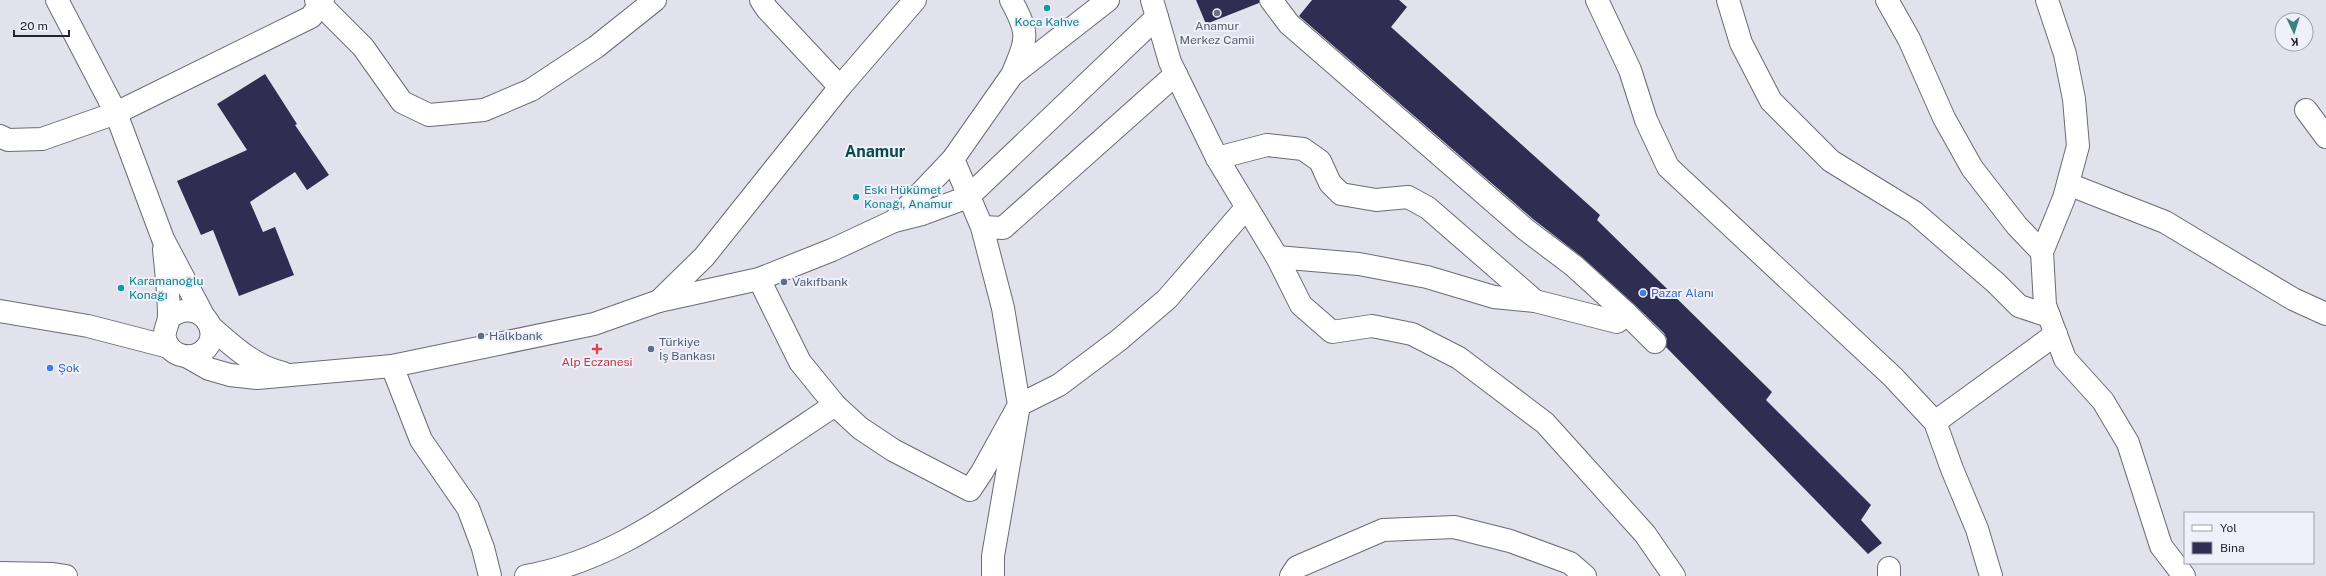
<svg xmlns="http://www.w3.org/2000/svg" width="2326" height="576" font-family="'Public Sans',sans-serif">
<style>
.building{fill:#2f2e52}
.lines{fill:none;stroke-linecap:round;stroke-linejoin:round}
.minor-casing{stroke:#6a6b73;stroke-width:24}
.tertiary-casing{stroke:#6a6b73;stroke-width:24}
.minor{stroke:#fff;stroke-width:22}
.tertiary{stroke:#fff;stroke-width:22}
.culture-dot{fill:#0f9aa8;stroke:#eff0f9;stroke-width:1.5}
.worship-dot{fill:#6b7280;stroke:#eff0f9;stroke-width:1.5}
.service-dot{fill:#5c6f8a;stroke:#eff0f9;stroke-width:1.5}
.shop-dot{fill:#3f7fe0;stroke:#eff0f9;stroke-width:1.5}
.health-dot{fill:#e0444e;stroke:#eff0f9;stroke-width:1.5}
.labels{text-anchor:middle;stroke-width:4;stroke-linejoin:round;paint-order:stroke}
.culture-label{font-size:12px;fill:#0d838f;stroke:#eff0f9;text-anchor:start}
.worship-label{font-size:12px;fill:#5b616d;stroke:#eff0f9}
.service-label{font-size:12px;fill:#4e5e75;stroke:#eff0f9;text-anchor:start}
.shop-label{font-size:12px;fill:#366cbe;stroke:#eff0f9;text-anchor:start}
.health-label{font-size:12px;fill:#be3a42;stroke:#eff0f9}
.district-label{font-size:16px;font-weight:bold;fill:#084949;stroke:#eff0f9}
</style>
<rect width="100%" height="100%" fill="#e2e2ec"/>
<g class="building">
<path d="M1196,0H1259V3L1206,24Z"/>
<path d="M1312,0H1399L1407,7L1391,27L1600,215L1597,220L1772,392L1766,400L1871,505L1861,520L1882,543L1868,554L1666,347L1667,339L1664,333L1635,305L1582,257L1533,219L1299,16Z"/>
<path d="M265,74L297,124L295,125L329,175L307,190L295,172L250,202L263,232L275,227L294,275L239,296L213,230L201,235L177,181L247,150L217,104Z"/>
</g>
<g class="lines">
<defs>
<g id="minor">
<path d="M316,0L363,47L402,102L429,115L484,110L531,90L596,47L655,0"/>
<path d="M761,0L767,9L840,87"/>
<path d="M1011,0C1030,35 1027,38 1013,73"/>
<path d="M1152,0L1170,62L1217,158L1277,257L1301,305L1332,332L1372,326L1412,334L1459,358L1545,423L1645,534L1674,576"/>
<path d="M1271,0L1289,24L1525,229L1574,266L1627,314L1655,342"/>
<path d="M1597,0L1630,70L1646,120L1668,167L1893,377L1935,422L1952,469L1977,529L1991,576"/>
<path d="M1728,0L1741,43L1771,101L1831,161L1914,212L1996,283L2019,306L2049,316"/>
<path d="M1887,0L1909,39L1944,118L1972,168L2017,226L2042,252"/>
<path d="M2047,0L2065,54L2074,99L2078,146L2064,198L2042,252L2045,305L2065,359L2103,401L2128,443L2161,546L2184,576"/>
<path d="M2306,110L2326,137"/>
<path d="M0,136L8,140L42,139L116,113L311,17L323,0"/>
<path d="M1217,158L1267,145L1303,149L1320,161L1330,183L1341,194L1376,200L1408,197L1428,208L1535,301"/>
<path d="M2068,184L2165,222L2293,299L2326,314"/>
<path d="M894,221L922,214L968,197L1157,17"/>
<path d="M982,227L1003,228L1176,74"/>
<path d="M1277,257L1359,264L1427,277L1494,297L1535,301L1617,322L1627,314"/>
<path d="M759,279L800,362L835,405L860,428L893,450L970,490L982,472L1019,405L1003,308L982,227L953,159"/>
<path d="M659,301L759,279L832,250L894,221L953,159L1012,75L1108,0"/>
<path d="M392,366L421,440L468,508L483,548L490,576"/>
<path d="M1935,422L2056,334"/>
<path d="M1889,568V576"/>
<path d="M0,573L53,574L66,576"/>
<path d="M526,576C599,563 656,525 716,484C756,458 796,431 835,405"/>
<path d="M993,576V556L1019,405L1059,385L1119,340L1167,299L1246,208"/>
<path d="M1291,576L1297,567L1383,530L1454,527L1510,541L1570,563L1585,576"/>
</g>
<g id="tertiary">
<path d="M57,0L116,113L163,239L203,315"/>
<path d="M164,249C166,271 169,294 169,316C169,324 163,330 165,339C169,355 189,361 202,352C227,333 198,294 169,318"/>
<path d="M0,311L88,326L169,347"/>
<path d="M211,327C233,346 253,366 283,373"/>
<path d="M188,357L209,369L230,375L257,378L392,366L594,324L659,301L704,257L840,87L915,0"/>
</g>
</defs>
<use href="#minor" class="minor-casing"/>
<use href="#tertiary" class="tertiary-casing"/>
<use href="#minor" class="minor"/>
<use href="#tertiary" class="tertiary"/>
</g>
<g class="culture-dot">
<circle cx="1047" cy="8" r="4"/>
<circle cx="856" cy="197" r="4"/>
<circle cx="121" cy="288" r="4"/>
</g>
<circle class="worship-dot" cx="1217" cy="13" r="4"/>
<g class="service-dot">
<circle cx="784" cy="282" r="4"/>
<circle cx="481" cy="336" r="4"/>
<circle cx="651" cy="349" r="4"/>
</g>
<g class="shop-dot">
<circle cx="1643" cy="293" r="4"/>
<circle cx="50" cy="368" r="4"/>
</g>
<path class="health-dot" d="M595 343h4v4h4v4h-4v4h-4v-4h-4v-4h4z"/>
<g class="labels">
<g class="culture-label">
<text x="1047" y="26" text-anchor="middle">Koca Kahve</text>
<text x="864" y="194">Eski Hükümet<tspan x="864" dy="14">Konağı, Anamur</tspan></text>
<text x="129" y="285">Karamanoğlu<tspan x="129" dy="14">Konağı</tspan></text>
</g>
<g class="worship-label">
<text x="1217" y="30">Anamur<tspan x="1217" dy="14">Merkez Camii</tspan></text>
</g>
<g class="service-label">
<text x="792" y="286">Vakıfbank</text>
<text x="489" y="340">Halkbank</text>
<text x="659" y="346">Türkiye<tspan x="659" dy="14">İş Bankası</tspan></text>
</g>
<g class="shop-label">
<text x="1651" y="297">Pazar Alanı</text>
<text x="58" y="372">Şok</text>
</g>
<g class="health-label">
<text x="597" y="366">Alp Eczanesi</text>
</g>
<g class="district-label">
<text x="875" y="157">Anamur</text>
</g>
</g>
<rect x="2184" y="512" width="130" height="52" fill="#eff0f9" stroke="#9e9fa5"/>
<rect x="2192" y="525" width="20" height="6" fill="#ffffff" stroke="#9e9fa5"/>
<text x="2220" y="532" font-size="12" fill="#242528">Yol</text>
<rect x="2192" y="542" width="20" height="12" fill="#2f2e52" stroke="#9e9fa5"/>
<text x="2220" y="552" font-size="12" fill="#242528">Bina</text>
<g transform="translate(2294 32) rotate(176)"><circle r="19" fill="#eff0f9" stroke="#9e9fa5"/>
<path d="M0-3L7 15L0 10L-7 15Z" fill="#3b8382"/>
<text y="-6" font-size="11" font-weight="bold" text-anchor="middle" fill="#242528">K</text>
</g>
<path d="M14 30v6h55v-6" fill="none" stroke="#242528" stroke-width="2"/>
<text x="20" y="30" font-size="12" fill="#242528" stroke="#eff0f9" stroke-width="3" paint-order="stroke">20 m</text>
</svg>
